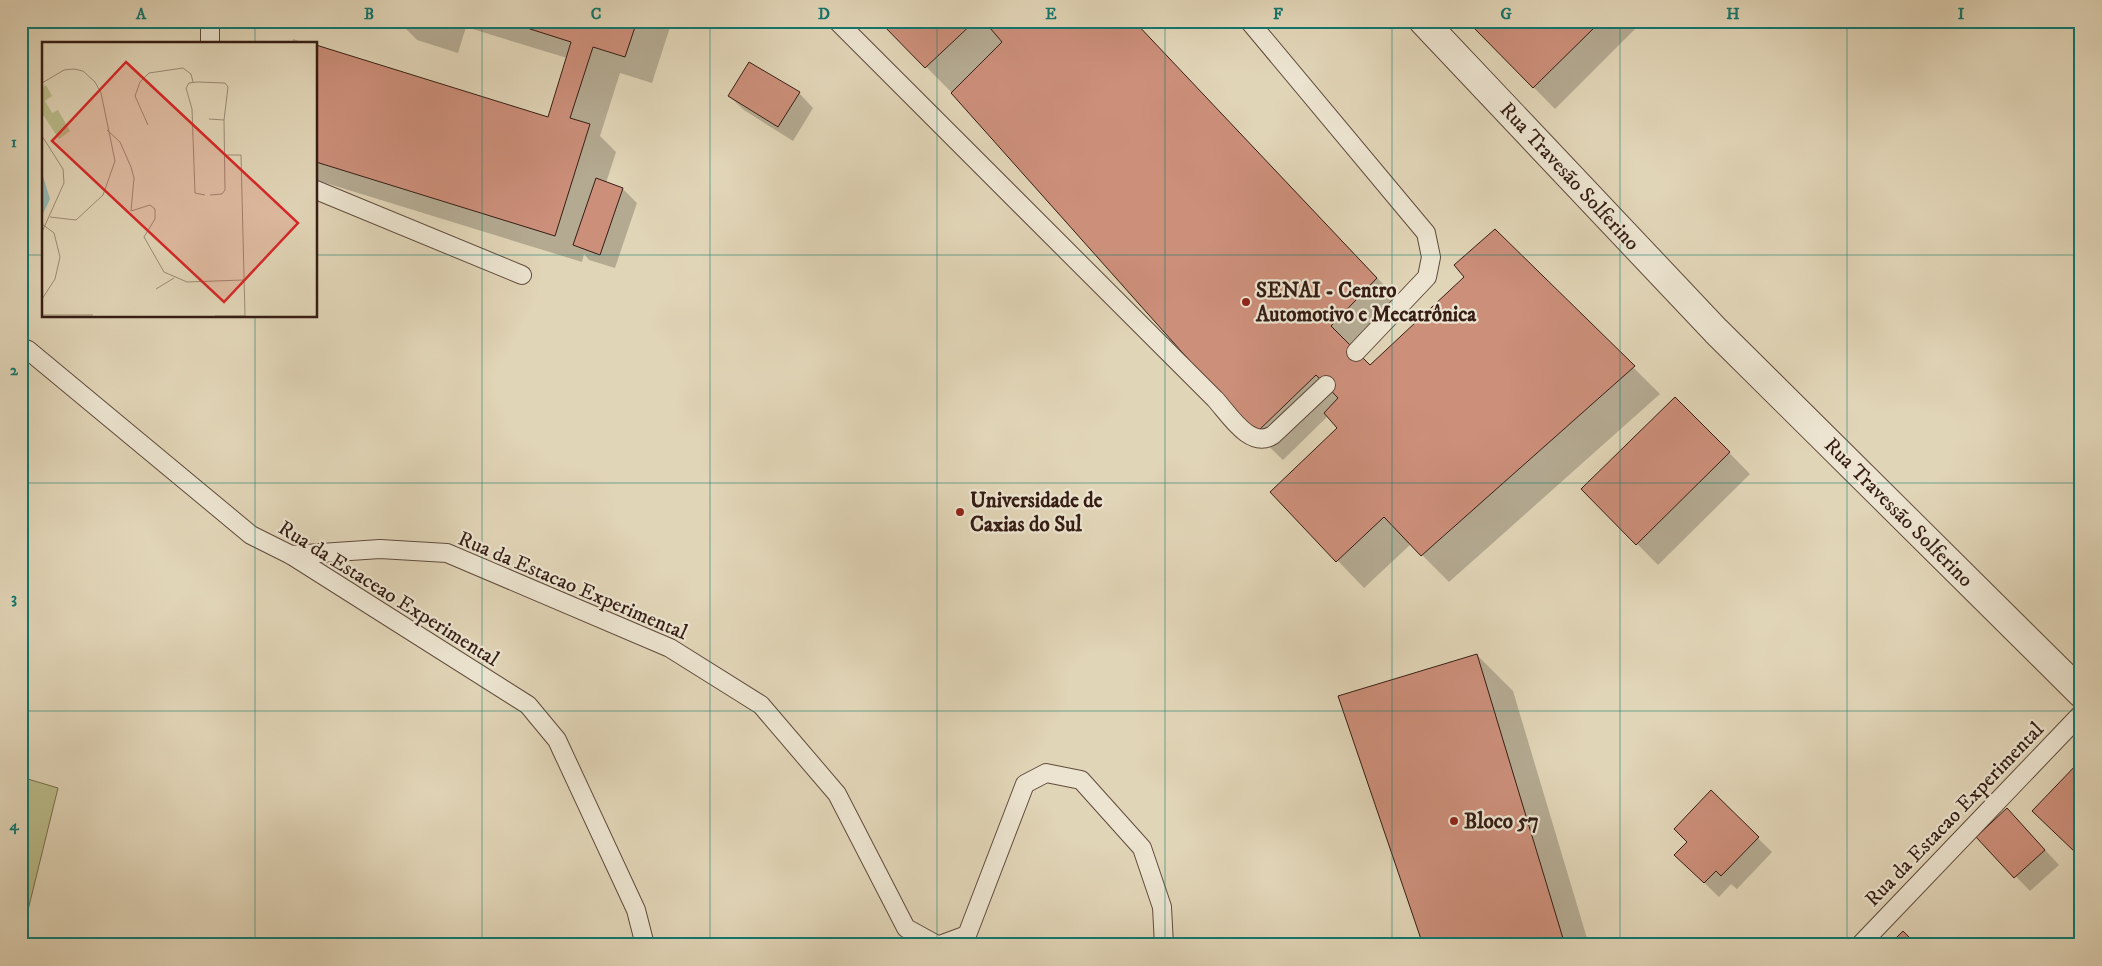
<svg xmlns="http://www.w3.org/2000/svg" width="2102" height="966" font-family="'IM FELL DW Pica',serif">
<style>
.green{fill:#b9bc8a;stroke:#776c4f}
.shadow{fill:#0003}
.building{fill:#cc8f7a;stroke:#351d14}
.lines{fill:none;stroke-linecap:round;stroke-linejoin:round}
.service-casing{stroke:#604b3d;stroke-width:20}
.minor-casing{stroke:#604b3d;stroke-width:30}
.service{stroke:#ece4d0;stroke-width:18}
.minor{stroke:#ece4d0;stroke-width:28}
.grid{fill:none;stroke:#0f766e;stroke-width:1;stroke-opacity:0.55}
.poi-dot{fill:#8f2418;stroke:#ece4d0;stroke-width:2}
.labels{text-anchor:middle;stroke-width:4.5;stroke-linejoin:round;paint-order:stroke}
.street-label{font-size:21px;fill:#351d14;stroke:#ece4d0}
.poi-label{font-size:21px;font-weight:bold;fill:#351d14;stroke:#ece4d0;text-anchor:start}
.inset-road{fill:none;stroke:#9c8b76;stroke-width:1}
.view{fill:#d62828;fill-opacity:0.15;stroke:#d62828;stroke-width:2.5}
.inset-edge{fill:none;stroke:#351d14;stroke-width:2.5}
.neatline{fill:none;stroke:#0f766e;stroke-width:2}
.grid-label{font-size:16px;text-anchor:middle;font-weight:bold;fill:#0f766e}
</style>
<rect width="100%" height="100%" fill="#e1d5b7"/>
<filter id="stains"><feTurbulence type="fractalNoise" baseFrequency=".004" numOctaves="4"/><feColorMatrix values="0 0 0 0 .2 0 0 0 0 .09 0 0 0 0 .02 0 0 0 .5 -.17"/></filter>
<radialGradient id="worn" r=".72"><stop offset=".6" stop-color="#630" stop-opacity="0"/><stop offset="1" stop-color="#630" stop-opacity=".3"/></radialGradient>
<path class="green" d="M21,777L58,788L28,910L21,909Z"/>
<g class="shadow">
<path d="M398,21H672L652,83L620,73L600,136L616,152L606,183L623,189L637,203L615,268L589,260L584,254L582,262L316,180V47L549,119L567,58L466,27L458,53L417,40Z"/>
<path d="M881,21H1133L1404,306L1357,354L1370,367L1466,277L1495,230L1660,394L1449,582L1411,544L1364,588L1272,492L1338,428L1328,416L1283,460L1256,434L953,94Z"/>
<path d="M1485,21H1628L1635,29L1555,109L1477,30Z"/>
<path d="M293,39L307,44H292Z"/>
<path d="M799,93L813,108L793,141L744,110L729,96Z"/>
<path d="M1675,398L1750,474L1658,565L1583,489Z"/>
<path d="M1477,655L1513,691L1589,945H1424Z"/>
<path d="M2079,764L2081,765V857L2034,811Z"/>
<path d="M1711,792L1772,852L1737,889L1731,884L1719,897L1691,870L1688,842Z"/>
<path d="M2021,824L2059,865L2030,891L1978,837Z"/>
</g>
<g class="building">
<path d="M505,21H637L625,57L593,47L570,118L590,124L555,236L316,162V45L548,117L571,42Z"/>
<path d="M879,21H975L925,68Z"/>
<path d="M984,21H1134L1377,278L1331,326L1370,365L1464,277L1454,265L1495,229L1635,366L1421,556L1384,517L1336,562L1270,492L1337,428L1324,413L1338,398L1316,375L1255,434L951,93L1002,42Z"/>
<path d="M1484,21H1601L1533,88L1475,29Z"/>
<path d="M749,62L800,92L778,127L728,96Z"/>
<path d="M596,178L623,188L600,255L573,245Z"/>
<path d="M1675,397L1730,452L1636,545L1581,489Z"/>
<path d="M1477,654L1565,945H1423L1338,696Z"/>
<path d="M2079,762L2081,848L2076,853L2032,811Z"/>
<path d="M1711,790L1759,837L1721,876L1716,871L1704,883L1674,855L1687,842L1674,829Z"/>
<path d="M2007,808L2045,850L2014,878L1976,837Z"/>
<path d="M1903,931L1917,945H1889Z"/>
</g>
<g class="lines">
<defs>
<g id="service">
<path d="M837,21L1215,399C1229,414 1250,450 1273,435L1326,385"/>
<path d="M1249,21L1426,233L1431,257L1427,277L1356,352"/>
<path d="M210,44V21"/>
<path d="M316,190L522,275"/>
<path d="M21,347L28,350L251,535L291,555L528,705L557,740L636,910L645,945"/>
<path d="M291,555L380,549L447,553L670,648L761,705L837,794L906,928L937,945"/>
<path d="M940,945L967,935L1025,784L1046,773L1081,780L1142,848L1162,907L1164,945"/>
<path d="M1860,945L2081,714"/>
</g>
<path id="minor" d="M1423,21L1716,331L2081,693"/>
</defs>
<use href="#service" class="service-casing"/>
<use href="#minor" class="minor-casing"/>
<use href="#service" class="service"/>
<use href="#minor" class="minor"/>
</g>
<path class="grid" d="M255,21V44M482,21V945M710,21V945M937,21V945M1165,21V945M1392,21V945M1620,21V945M1847,21V945M21,255H44M316,255H2081M255,316V945M21,483H2081M21,711H2081"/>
<g class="poi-dot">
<circle cx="1246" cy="302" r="5"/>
<circle cx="960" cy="512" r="5"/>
<circle cx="1454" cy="821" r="5"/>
</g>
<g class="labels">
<g class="street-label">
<text transform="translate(1570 176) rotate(47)" y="7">Rua Travesão Solferino</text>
<text transform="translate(1899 512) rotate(45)" y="7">Rua Travessão Solferino</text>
<text transform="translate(573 585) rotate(23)" y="7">Rua da Estacao Experimental</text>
<text transform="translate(389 593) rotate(32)" y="7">Rua da Estaceao Experimental</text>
<text transform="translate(1954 814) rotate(-46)" y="7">Rua da Estacao Experimental</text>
</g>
<g class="poi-label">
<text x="1256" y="297">SENAI - Centro<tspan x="1256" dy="24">Automotivo e Mecatrônica</tspan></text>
<text x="970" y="507">Universidade de<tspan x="970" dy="24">Caxias do Sul</tspan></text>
<text x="1464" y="828">Bloco 57</text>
</g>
</g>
<g transform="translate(42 42)">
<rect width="275" height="275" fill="#e1d5b7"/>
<path d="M4,43L10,54L3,59L10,71L16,68L28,89L17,97L0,71V46Z" fill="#b9bc8a"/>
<path d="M0,131L8,157L0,174Z" fill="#95b8b5"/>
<path class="inset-road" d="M0,41L22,28L32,27L41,29L53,40L59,51L73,119L61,153L34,178L8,175M167,77L182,78M106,83L93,54L98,40L107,31L141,26L149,32L151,40M65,88L78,100L89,125L92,136L89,169L108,163L113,167V177L102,195L122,230L145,240L201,238M0,94L21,127L22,141L0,190M185,113H199L203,274M163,153L153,151L150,67L144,46L147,41L155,40L183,41L186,45L182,78L183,148L180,152L168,153M0,182L12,191L18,215L13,237L0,257M114,247L132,236M0,273H51M173,274H203"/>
<path class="view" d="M84,20L256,181L182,260L10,99Z"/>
<rect width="275" height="275" class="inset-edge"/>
</g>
<rect width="2102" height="966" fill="none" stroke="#e1d5b7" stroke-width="55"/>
<rect x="28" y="28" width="2046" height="910" class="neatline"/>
<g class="grid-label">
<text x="141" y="19">A</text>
<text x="369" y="19">B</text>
<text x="596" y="19">C</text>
<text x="824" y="19">D</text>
<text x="1051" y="19">E</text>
<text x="1278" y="19">F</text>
<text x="1506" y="19">G</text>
<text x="1733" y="19">H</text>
<text x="1961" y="19">I</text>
<text x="14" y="147">1</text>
<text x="14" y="375">2</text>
<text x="14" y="603">3</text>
<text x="14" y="830">4</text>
</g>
<rect width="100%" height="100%" filter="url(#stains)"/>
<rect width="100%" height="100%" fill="url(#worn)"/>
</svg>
